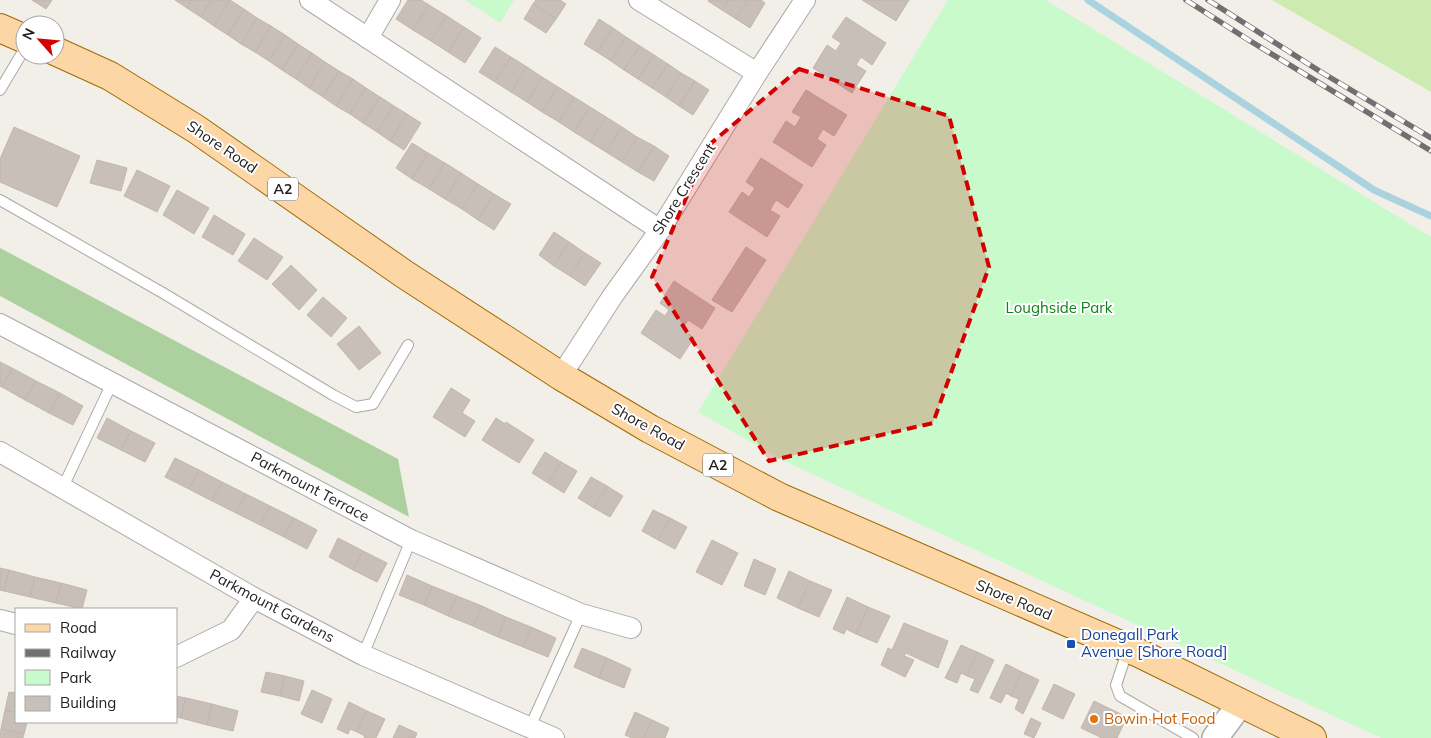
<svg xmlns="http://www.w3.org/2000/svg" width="1431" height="738" font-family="Mulish,sans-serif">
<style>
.grass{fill:#cdebb0}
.forest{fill:#add19e}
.park{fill:#c8facc}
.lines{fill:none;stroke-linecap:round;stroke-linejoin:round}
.stream{stroke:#aad3df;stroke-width:7}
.building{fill:#c7bfb8;stroke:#c4b6ab}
.service-casing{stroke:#a9a9a9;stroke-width:12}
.minor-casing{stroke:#a9a9a9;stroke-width:22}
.tertiary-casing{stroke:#a9a9a9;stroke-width:28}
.primary-casing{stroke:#a06b00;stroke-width:30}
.service{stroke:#fff;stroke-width:10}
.minor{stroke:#fff;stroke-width:20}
.tertiary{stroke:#fff;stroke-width:25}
.primary{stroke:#fcd6a4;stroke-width:28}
.rail-casing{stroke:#707070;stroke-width:5.5}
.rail{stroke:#fff;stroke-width:4;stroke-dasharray:11;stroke-linecap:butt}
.marked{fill:#d40000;fill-opacity:0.2;stroke:#d40000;stroke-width:4;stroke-dasharray:10 6;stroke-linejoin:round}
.transit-dot{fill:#1a4fb4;stroke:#fff;stroke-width:2}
.food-dot{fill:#e8710a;stroke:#fff;stroke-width:2}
.labels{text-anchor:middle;stroke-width:4;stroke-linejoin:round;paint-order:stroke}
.shield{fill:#fff;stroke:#646464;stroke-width:1}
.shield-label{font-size:14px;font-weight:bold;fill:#222}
.street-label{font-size:15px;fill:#222;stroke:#fff}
.park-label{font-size:15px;fill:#0c8416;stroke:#fff}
.transit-label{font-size:15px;fill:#164399;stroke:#fff;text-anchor:start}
.food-label{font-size:15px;fill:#c56008;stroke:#fff;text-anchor:start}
</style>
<rect width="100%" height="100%" fill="#f2efe9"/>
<path class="grass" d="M1272,0H1431V92Z"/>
<path class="forest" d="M0,248L398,459L409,517L0,296Z"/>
<g class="park">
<path d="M465,0H514L500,23Z"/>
<path d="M948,0H1046L1431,237V738H1381L784,461L698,412Z"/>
</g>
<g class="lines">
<path class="stream" d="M1088,0L1374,190L1431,216"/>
</g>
<g class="building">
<path d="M32,0H52L46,9Z"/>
<path d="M175,0H192L187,8Z"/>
<path d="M192,0H211L201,17L187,8Z"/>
<path d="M211,0H230L214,26L201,17Z"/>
<path d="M230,0L244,9L228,35L214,26Z"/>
<path d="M408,0H421L429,5L413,30L396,19Z"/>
<path d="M536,0H560L566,4L556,19L533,4Z"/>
<path d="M709,0H729L722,10L708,1Z"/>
<path d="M729,0H748L736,19L722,10Z"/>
<path d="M748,0H761L765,3L750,28L736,19Z"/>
<path d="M862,0H909L896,21Z"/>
<path d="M533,4L556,19L546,33L524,19Z"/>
<path d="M429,5L447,16L431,41L413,30Z"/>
<path d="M244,9L257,18L241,44L228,35Z"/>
<path d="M447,16L464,27L448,52L431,41Z"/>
<path d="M846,17L886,43L872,65L861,57L856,65L866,71L852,93L813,68L827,45L836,51L841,43L832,37Z"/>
<path d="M257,18L271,26L255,52L241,44Z"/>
<path d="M599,19L613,28L597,52L584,44Z"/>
<path d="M271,26L285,35L269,61L255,52Z"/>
<path d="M464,27L481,38L465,63L448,52Z"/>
<path d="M613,28L626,37L611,61L597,52Z"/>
<path d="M285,35L298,44L282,70L269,61Z"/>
<path d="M626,37L640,46L624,70L611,61Z"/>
<path d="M298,44L312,53L296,79L282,70Z"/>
<path d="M640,46L654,55L638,79L624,70Z"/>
<path d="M495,47L511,57L495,82L479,72Z"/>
<path d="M312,53L325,62L309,88L296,79Z"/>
<path d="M654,55L668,64L652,88L638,79Z"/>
<path d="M511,57L527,67L511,92L495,82Z"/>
<path d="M325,62L339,71L323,97L309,88Z"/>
<path d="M668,64L681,73L666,97L652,88Z"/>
<path d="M527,67L542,77L527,102L511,92Z"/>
<path d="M339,71L353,79L336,106L323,97Z"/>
<path d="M681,73L695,81L679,106L666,97Z"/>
<path d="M542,77L558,87L542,112L527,102Z"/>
<path d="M353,79L366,88L350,114L336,106Z"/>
<path d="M695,81L709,90L693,115L679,106Z"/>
<path d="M558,87L574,97L559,122L542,112Z"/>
<path d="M366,88L380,97L363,123L350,114Z"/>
<path d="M806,90L847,115L834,136L823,129L817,139L826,145L812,167L773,142L786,121L795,127L801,117L792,112Z"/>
<path d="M380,97L394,106L377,132L363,123Z"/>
<path d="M574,97L590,107L574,132L559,122Z"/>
<path d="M394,106L407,114L390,141L377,132Z"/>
<path d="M590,107L606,117L590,142L574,132Z"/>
<path d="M407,114L421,123L404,150L390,141Z"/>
<path d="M606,117L622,127L606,152L590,142Z"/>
<path d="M14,127L80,156L57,207L0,182V159Z"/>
<path d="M622,127L637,137L622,162L606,152Z"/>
<path d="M637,137L654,146L638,172L622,162Z"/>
<path d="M412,143L428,153L412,179L396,168Z"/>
<path d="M654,146L669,156L654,181L638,172Z"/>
<path d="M428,153L445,163L429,189L412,179Z"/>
<path d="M761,158L803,185L788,208L776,200L770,210L780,216L767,237L729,212L742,192L749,197L755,188L746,182Z"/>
<path d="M97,160L127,168L121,191L90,183Z"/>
<path d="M445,163L461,173L445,199L429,189Z"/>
<path d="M137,170L170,186L157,212L124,196Z"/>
<path d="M461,173L478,184L462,209L445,199Z"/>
<path d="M478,184L494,194L478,220L462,209Z"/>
<path d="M177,190L209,208L194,234L163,215Z"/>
<path d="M494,194L511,204L494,230L478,220Z"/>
<path d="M214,215L245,234L233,255L202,237Z"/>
<path d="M554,232L569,242L554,266L539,255Z"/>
<path d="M254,238L283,257L267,280L238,261Z"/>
<path d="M569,242L585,253L570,276L554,266Z"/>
<path d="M746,247L766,260L732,312L712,300Z"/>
<path d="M585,253L601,263L585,286L570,276Z"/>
<path d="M291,265L317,290L299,310L272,284Z"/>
<path d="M674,281L715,308L702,329L688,320L682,330L694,338L680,359L641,333L656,310L665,316L669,310L660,303Z"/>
<path d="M323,297L347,318L331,337L307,315Z"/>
<path d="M359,326L381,353L359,370L337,344Z"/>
<path d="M0,362L12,368L2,387L0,386Z"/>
<path d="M12,368L36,381L25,400L2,387Z"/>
<path d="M36,381L60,393L49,413L25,400Z"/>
<path d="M451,388L470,400L462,413L475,421L465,437L433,417Z"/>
<path d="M60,393L83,406L73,425L49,413Z"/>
<path d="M107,418L131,431L121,450L97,438Z"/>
<path d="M496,418L505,424L506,422L534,440L519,463L482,440Z"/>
<path d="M131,431L155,443L145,462L121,450Z"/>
<path d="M545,452L561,462L548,483L532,473Z"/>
<path d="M175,458L199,470L189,489L165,477Z"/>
<path d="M561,462L577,471L564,493L548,483Z"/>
<path d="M199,470L222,482L212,501L189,489Z"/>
<path d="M591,477L607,486L594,508L578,498Z"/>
<path d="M222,482L246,494L236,513L212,501Z"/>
<path d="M607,486L623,496L610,517L594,508Z"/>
<path d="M246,494L270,506L260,525L236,513Z"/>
<path d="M270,506L294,518L284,537L260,525Z"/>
<path d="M653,510L670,518L658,540L642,531Z"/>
<path d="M294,518L317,530L307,549L284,537Z"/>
<path d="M670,518L687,527L675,549L658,540Z"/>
<path d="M338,538L363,551L353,570L329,557Z"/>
<path d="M712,540L738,553L722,585L696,572Z"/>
<path d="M363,551L387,563L377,582L353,570Z"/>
<path d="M754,559L776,569L765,595L744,586Z"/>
<path d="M0,568L9,570L4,591L0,590Z"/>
<path d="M9,570L35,577L30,597L4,591Z"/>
<path d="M789,571L810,581L798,608L777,598Z"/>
<path d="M407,575L432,586L424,605L399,595Z"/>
<path d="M35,577L61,583L56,603L30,597Z"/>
<path d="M810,581L832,590L819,617L798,608Z"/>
<path d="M61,583L87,590L82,609L56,603Z"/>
<path d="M432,586L457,596L448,616L424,605Z"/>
<path d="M457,596L482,606L473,626L448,616Z"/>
<path d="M847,597L868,607L856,634L846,629L844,634L833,629Z"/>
<path d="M482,606L506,617L498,637L473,626Z"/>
<path d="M868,607L890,616L877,643L856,634Z"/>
<path d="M506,617L531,627L523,647L498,637Z"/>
<path d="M904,623L948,641L938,668L906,653L904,656L914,660L905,677L881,665L888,648L892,650Z"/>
<path d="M531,627L556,638L548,657L523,647Z"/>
<path d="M961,645L977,652L967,676L961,673L957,683L945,678Z"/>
<path d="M582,648L607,658L599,678L574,667Z"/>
<path d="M977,652L994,660L978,693L970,690L975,679L967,676Z"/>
<path d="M607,658L631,669L624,688L599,678Z"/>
<path d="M1006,664L1022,672L1011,696L1006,693L1001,703L990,698Z"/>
<path d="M266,672L285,676L280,696L261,692Z"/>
<path d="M1022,672L1039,680L1023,714L1015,709L1019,699L1011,696Z"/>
<path d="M285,676L304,681L299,701L280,696Z"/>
<path d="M1054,684L1075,694L1063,719L1042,709Z"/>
<path d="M312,690L332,699L322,723L301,714Z"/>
<path d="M9,692L16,693V713L5,710Z"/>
<path d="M176,696L186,698L181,718L176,717Z"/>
<path d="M186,698L212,704L207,725L181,718Z"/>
<path d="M1094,701L1127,717L1117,738H1102L1081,728Z"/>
<path d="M349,702L367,711L357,732L350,729L348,734L337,729Z"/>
<path d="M212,704L238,711L233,731L207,725Z"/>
<path d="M5,710L16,713V722H27L24,734L1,729Z"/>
<path d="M367,711L385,719L376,738H364L365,736L357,732Z"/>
<path d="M635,712L652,720L644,738H632L625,735Z"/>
<path d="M1031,718L1041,723L1034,738L1024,734Z"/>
<path d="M652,720L669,728L665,738H644Z"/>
<path d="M399,725L417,733L415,738H393Z"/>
<path d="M1,729L24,734L23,738H0Z"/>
</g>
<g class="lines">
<defs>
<g id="service">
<path d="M0,90L25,48"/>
<path d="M0,200L163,293L333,395L356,407L373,404L408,345"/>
<path d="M63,487L112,383"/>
<path d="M1128,649L1116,685L1120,696L1193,738"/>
<path d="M363,655L411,540"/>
<path d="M530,727L581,614"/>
</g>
<g id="minor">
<path d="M310,0L660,230"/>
<path d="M639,0L757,73"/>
<path d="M368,38L390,0"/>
<path d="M0,324L411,540L581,614L631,628"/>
<path d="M561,376L612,297L660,230L757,73L805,0"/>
<path d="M0,452L254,598L363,655L554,738"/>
<path d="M0,620L16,624"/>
<path d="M176,657L231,630L254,598"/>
</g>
<path id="tertiary" d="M1215,738L1241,703"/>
<g id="primary">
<path d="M0,28L25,39"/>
<path d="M55,51L110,76L196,129L404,274L561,376L650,429L779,497L1141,654L1312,738"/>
</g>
</defs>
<use href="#service" class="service-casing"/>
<use href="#minor" class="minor-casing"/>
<use href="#tertiary" class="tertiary-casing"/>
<use href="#primary" class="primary-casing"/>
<use href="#service" class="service"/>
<use href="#minor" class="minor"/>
<use href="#tertiary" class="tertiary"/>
<use href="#primary" class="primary"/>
<defs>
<g id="rail">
<path d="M1186,0L1247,39L1431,151"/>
<path d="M1208,0L1321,72L1431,138"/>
</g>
</defs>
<use href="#rail" class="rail-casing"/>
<use href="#rail" class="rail"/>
</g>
<path class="marked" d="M799,69L949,116L989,267L933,423L769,461L652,277L709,145Z"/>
<rect class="transit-dot" x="1066" y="639" width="10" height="10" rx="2.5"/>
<circle class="food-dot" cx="1094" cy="719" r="5"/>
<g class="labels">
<g class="shield">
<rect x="268" y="177.5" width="30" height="23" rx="4"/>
<rect x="703" y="453.5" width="30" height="23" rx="4"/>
</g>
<g class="shield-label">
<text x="283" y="194">A2</text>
<text x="718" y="470">A2</text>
</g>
<g class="street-label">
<text transform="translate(222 147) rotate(34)" y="5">Shore Road</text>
<text transform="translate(684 189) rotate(-58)" y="5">Shore Crescent</text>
<text transform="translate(648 427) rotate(29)" y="5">Shore Road</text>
<text transform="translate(310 487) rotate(28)" y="5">Parkmount Terrace</text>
<text transform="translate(1014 600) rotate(23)" y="5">Shore Road</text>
<text transform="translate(272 606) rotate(28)" y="5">Parkmount Gardens</text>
</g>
<g class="park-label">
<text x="1059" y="313">Loughside Park</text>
</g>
<g class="transit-label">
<text x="1081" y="640">Donegall Park<tspan x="1081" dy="17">Avenue [Shore Road]</tspan></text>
</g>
<g class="food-label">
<text x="1104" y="724">Bowin Hot Food</text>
</g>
</g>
<rect x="15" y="608" width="162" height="115" fill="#ffffff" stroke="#a7a7a7"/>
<rect x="25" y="624" width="25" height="8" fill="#fcd6a4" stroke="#a7a7a7"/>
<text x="60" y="633" font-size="15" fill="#222222">Road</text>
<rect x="25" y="649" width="25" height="8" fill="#707070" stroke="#a7a7a7"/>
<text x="60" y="658" font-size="15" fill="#222222">Railway</text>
<rect x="25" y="670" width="25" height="15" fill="#c8facc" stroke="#a7a7a7"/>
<text x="60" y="683" font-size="15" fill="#222222">Park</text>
<rect x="25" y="696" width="25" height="15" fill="#c7bfb8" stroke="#a7a7a7"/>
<text x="60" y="708" font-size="15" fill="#222222">Building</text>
<g transform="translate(40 40) rotate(297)"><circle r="24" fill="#ffffff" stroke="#a7a7a7"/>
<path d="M0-4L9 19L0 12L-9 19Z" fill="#d40000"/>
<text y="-8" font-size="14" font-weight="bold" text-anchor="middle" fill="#222222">N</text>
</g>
</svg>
